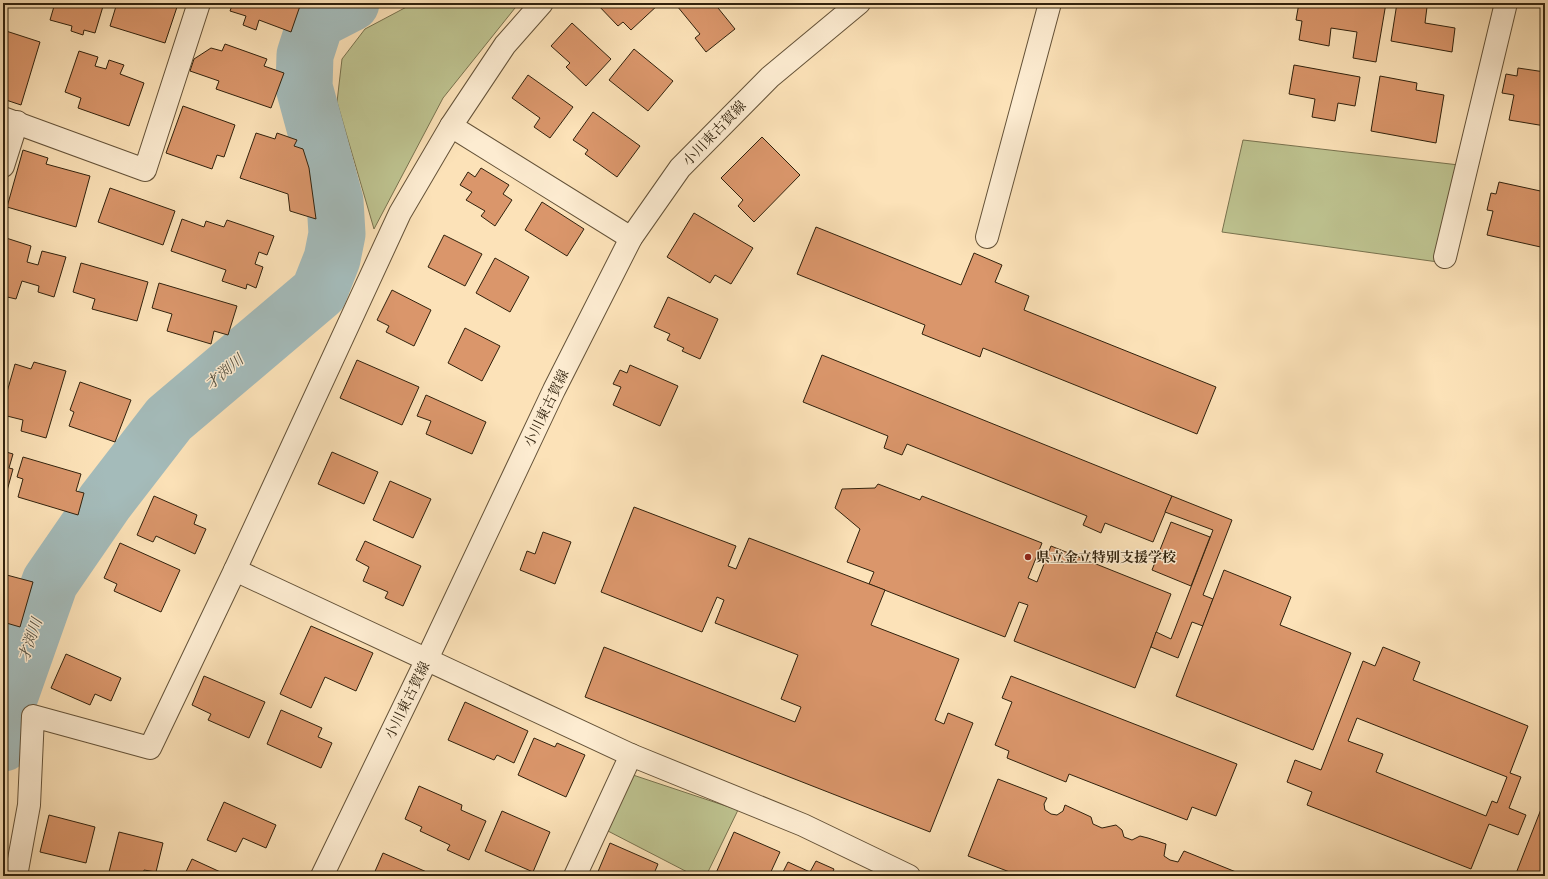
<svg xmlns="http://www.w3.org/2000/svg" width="1548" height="879" font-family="'Sorts Mill Goudy','Noto Serif JP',serif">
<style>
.green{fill:#bec390;stroke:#78724e}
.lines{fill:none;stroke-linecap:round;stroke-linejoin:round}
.stream{stroke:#767e75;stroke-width:10}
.river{stroke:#a4bbba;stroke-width:57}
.building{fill:#da966b;stroke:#31220d;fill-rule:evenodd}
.minor-casing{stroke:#645238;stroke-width:24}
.minor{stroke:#fdecd1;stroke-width:22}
.poi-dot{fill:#8f2418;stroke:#fdecd1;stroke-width:1.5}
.labels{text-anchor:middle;stroke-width:3;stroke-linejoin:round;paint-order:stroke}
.street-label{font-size:14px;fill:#31220d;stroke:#fdecd1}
.poi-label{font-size:14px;font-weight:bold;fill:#31220d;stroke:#fdecd1;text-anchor:start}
.water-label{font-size:15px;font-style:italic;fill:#545041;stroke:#fdecd1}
</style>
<rect width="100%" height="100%" fill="#fce2b8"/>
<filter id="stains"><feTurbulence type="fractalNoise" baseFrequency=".005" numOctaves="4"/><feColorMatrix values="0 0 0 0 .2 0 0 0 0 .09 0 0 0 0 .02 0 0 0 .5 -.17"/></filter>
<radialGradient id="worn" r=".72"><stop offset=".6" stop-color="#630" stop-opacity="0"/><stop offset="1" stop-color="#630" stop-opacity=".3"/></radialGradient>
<g class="green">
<path d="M414,3H519L443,98L374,229L337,102L342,59L365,29Z"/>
<path d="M1243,140L1459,165L1438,262L1222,232Z"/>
<path d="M633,775L738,810L706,876H695L606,830Z"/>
</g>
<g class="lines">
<path class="stream" d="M3,695L8,701"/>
<path class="river" d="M3,743L8,701L50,582L105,502L169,419L319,292L332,259L337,234L335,201L304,87L305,55L316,21L351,3"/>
</g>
<g class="building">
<path d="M55,3H104L95,33L84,30L83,35L71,31L72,26L50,20Z"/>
<path d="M117,3H165L177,7L165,43L110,26Z"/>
<path d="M233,3H301L291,32L259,20L256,30L243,25L246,16L230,11Z"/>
<path d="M596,3H658L659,4L631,30L623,22L618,26Z"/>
<path d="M681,3H714L735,29L706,52L695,38L700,34L677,6Z"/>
<path d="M1299,3H1386L1376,62L1353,58L1357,32L1331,28L1329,46L1299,40L1302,21L1296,20Z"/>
<path d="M1397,3L1427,7L1425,23L1455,28L1452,52L1391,41Z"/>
<path d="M572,23L611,59L586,86L566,67L570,63L551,46Z"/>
<path d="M3,30L40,42L21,105L3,99Z"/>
<path d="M225,44L267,59L264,66L284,73L271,108L216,89L219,81L190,71L194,59L211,48L222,51Z"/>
<path d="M634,49L673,81L648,111L609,80Z"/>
<path d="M79,51L98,57L95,66L106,69L109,60L124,65L120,74L144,83L129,126L78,108L81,98L65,92Z"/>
<path d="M1294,65L1360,77L1355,106L1338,103L1335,121L1312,117L1315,99L1289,94Z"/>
<path d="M1518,68L1545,72V126L1509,120L1514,95L1502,93L1506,74L1517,76Z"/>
<path d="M528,75L573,107L550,138L534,127L540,118L512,98Z"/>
<path d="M1380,76L1417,83L1416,90L1444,95L1436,143L1371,131Z"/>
<path d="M183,106L235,125L224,157L217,155L212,169L166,153Z"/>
<path d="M593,112L640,146L617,177L585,154L588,150L573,140Z"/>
<path d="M256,133L275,139L277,133L297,140L294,146L303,149L309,168L316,219L290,211L288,194L240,178Z"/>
<path d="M762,137L800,175L754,222L738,206L743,200L721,178Z"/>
<path d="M23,150L48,158L46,164L90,176L76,227L7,207Z"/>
<path d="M481,168L509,185L503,194L512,200L495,226L481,216L485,211L466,200L472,192L460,185L468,172L475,177Z"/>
<path d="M1499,182L1545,192V248L1487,235L1493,211L1487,210L1491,193L1496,194Z"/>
<path d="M110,188L175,211L163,245L98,222Z"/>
<path d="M542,202L584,229L567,256L525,230Z"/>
<path d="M694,213L753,248L731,284L715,275L710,283L667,257Z"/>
<path d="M182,219L204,227L206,221L224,227L227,220L274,236L267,255L259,252L255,264L263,267L256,288L247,284L246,289L222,281L226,270L171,251Z"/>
<path d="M816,227L961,285L974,253L1002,265L995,282L1029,296L1024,310L1216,387L1197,434L983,348L980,357L922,334L925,325L797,274Z"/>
<path d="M444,235L482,254L465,286L428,267Z"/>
<path d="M3,237L31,246L27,262L38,265L42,251L66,257L54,297L38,292L39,286L22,281L16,299L3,296Z"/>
<path d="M495,258L529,277L510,312L476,293Z"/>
<path d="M81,263L148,282L137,321L92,309L95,299L73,292Z"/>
<path d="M159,283L237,306L228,335L214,331L211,344L167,331L172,314L152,308Z"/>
<path d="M392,290L431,310L414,346L386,332L389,326L377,320Z"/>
<path d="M668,297L718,319L700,359L682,351L684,348L667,340L670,334L654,327Z"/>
<path d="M465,328L500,346L482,381L448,363Z"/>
<path d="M822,355L1172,496L1153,542L1105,523L1101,533L1083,525L1087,516L907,444L902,455L884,448L888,436L803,402Z"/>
<path d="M357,360L419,387L402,425L340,398Z"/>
<path d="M34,362L66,371L46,438L21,431L23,420L3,415V406L15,364L31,369Z"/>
<path d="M630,365L678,386L660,426L613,405L621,387L613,384L620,370L627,373Z"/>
<path d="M80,382L131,400L115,442L69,426L74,412L70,410Z"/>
<path d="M426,395L486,422L472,454L426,434L431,421L417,416Z"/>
<path d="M3,451L13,454L9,468L13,469L5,498L3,497Z"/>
<path d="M332,452L378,472L364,504L318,484Z"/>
<path d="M23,457L81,474L76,491L84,493L78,515L18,497L23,479L17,477Z"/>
<path d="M390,481L431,499L413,538L373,520Z"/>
<path d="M878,484L920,500L922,496L1042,543L1028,578L1037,582L1051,546L1171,594L1135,688L1014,641L1028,605L1019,602L1005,637L869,584L874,572L847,562L860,529L835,508L842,489L875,488Z"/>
<path d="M154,496L197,515L194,524L206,529L195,554L156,536L153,542L137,535Z"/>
<path d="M1172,496L1232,520L1203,595L1213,599L1203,626L1192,622L1178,658L1151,647L1156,632L1171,639L1213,530L1165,512Z"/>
<path d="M634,507L736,546L728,566L736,569L749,538L885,590L871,625L959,659L935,720L944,724L948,713L973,723L930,832L585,697L604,647L795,722L801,707L781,699L798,655L715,623L724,600L717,597L702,632L601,592Z"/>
<path d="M1171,522L1210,537L1191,586L1152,570Z"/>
<path d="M543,532L571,542L555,584L520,570L527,551L535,554Z"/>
<path d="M365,541L421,566L403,606L385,598L388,592L363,581L369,567L356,560Z"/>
<path d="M120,543L180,570L161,612L114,591L117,584L104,578Z"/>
<path d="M1224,570L1291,597L1280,625L1351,653L1313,750L1176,696Z"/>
<path d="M3,574L33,582L20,627L3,622Z"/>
<path d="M311,626L373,653L356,691L325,677L311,708L280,694Z"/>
<path d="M1383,647L1420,662L1413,680L1528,726L1510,773L1521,777L1509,808L1526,815L1518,835L1489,824L1471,869L1307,805L1312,792L1287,782L1295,760L1321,770L1363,661L1375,666ZM1357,718L1507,777L1497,803L1492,801L1486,816L1376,772L1383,754L1348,741Z"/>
<path d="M66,654L121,678L111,701L95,694L90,705L51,688Z"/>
<path d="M204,676L265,702L249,738L208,720L211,714L192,705Z"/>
<path d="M1011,676L1237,764L1216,816L1192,807L1187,820L1069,774L1066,782L1007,758L1009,751L995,745L1012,702L1002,698Z"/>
<path d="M465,702L528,731L514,763L497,755L494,760L448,740Z"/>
<path d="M281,710L322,728L318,737L332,743L321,768L267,744Z"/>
<path d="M534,738L555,747L557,743L585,755L566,797L518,775Z"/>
<path d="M998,779L1047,798L1044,804L1045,810L1051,814L1057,815L1063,811L1065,805L1091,817L1093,824L1102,828L1116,825L1122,830L1124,837L1132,840L1140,836L1148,838L1166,844L1164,856L1170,860L1178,862L1184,851L1236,872L1234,876H1020L968,856Z"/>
<path d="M419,786L462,805L461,810L486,821L469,860L447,850L450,845L420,831L422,827L405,819Z"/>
<path d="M1545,799V876H1515Z"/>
<path d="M224,802L276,825L266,848L243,838L236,852L207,840Z"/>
<path d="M502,811L550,832L533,872L485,851Z"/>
<path d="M49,815L95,827L86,863L40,852Z"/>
<path d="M119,832L163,843L156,872L144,870L143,876H108Z"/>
<path d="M734,832L780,852L769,876H722L716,873Z"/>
<path d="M610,843L658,864L653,876H601L597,874Z"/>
<path d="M383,853L429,873L428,876H373Z"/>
<path d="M192,859L227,875L226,876H184Z"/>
<path d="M816,861L834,869L831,876H781L788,862L810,872Z"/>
</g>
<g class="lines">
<defs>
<g id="minor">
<path d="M3,118L145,170L199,3"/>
<path d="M451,126L631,238"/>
<path d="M3,166L17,122"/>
<path d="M987,237L1050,3"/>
<path d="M1445,257L1506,3"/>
<path d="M235,570L631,755L803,825L909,876"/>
<path d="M16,876L29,805L33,716L150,748L235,570L400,213L451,126L505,45L542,3"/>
<path d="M322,876L427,659L554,390L631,238L680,168L770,77L859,3"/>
<path d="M575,876L631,755"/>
</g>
</defs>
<use href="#minor" class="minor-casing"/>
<use href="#minor" class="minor"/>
</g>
<circle class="poi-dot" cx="1028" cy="557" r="4"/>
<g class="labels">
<g class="street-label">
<text transform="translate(714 133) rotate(-46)" y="5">小川東古賀線</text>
<text transform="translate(546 408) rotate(-64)" y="5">小川東古賀線</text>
<text transform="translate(407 700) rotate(-64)" y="5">小川東古賀線</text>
</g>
<g class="poi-label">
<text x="1036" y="562">県立金立特別支援学校</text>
</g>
<g class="water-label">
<text transform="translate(224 372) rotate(-40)" y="5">才渕川</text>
<text transform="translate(30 640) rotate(-71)" y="5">才渕川</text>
</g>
</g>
<rect width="1548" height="879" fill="none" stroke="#fce2b8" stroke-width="16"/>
<rect x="4" y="4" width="1540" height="871" fill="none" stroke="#31220d" stroke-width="2"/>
<rect x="8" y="8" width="1532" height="863" fill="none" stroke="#31220d"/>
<rect width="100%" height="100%" filter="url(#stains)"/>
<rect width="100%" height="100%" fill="url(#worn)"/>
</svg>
